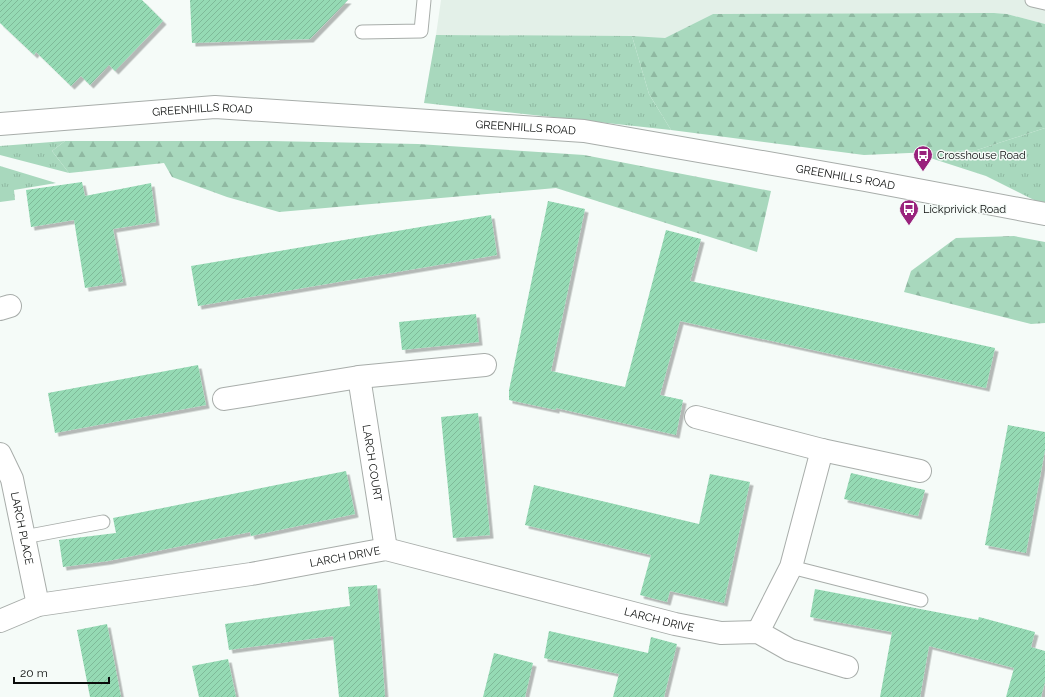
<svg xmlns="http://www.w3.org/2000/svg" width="1045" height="697" font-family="Raleway,sans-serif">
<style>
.built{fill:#e3f0e8}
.grass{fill:url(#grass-tufts)}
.forest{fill:url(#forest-firs)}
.building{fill:url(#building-hatch);filter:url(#shadow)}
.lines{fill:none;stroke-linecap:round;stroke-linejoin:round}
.lane-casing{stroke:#a8adaa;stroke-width:15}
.street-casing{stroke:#a8adaa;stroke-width:24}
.secondary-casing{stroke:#a8adaa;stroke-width:24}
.lane{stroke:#fff;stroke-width:13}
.street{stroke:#fff;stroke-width:22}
.secondary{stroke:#fff;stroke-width:22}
.labels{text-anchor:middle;stroke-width:3;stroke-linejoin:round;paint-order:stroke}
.street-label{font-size:11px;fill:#0a0c0b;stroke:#f5fbf8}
.poi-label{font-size:11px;fill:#0a0c0b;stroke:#f5fbf8;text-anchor:start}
</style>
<defs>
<pattern id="grass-tufts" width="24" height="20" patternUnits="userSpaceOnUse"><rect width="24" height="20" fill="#a8d8bd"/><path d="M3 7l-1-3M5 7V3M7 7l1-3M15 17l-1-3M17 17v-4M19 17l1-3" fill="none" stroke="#8fb8a1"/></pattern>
<pattern id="forest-firs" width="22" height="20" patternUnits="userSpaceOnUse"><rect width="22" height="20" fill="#a8d8bd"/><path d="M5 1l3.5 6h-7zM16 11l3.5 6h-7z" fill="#8fb8a1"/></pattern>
<pattern id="building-hatch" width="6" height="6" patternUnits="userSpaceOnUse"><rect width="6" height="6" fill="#95dab4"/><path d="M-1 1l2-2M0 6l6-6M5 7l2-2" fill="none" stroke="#7fba99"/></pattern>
<filter id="shadow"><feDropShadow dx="3.5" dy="3.5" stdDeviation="0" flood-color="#0004"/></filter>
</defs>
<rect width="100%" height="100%" fill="#f5fbf8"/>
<path class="built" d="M441,0H1045V24L1007,14L994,13L713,14L665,38L436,35Z"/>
<g class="grass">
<path d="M436,35L632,36L649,94L671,130L424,103Z"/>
<path d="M1045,128V203L1038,202L986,176L915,153L977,150Z"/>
<path d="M65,141L52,151L69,173L0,155V146Z"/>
<path d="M0,166L56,183L14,190L15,200L0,202Z"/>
</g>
<g class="forest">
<path d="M994,13L1007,14L1045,24V128L977,150L864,155L671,130L649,94L632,36L665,38L713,14Z"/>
<path d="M65,141H272L418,144L584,155L771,191L757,252L556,188L279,212L227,197L172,177L164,163L69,173L52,151Z"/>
<path d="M1014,236L1045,242V323L1031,324L904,292L911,271L956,238Z"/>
</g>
<g class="building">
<path d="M0,0H142L163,21L115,71L109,65L90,85L81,76L71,86L36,52L34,55L0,23Z"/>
<path d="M190,0H348L310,39L192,43Z"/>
<path d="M82,182L85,196L151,183L156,222L113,229L123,282L85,288L74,220L31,227L26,190Z"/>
<path d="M548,201L585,209L551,371L625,387L666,230L701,239L690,281L995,348L986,388L680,321L660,395L683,400L676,435L556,408V410L509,400V390Z"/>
<path d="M491,215L497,255L198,306L191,266Z"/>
<path d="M476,314L479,342L402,350L399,322Z"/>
<path d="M198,365L206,405L55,433L48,393Z"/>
<path d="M478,413L490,535L453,538L441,417Z"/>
<path d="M1008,425L1045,432V450L1026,553L985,545Z"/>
<path d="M346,471L355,514L251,536L250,532L108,561L63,567L59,540L116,533L113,518Z"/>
<path d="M851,473L925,490L918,516L844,499Z"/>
<path d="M710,474L750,482L724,603L670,591L667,602L640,595L651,555L525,525L534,485L699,524Z"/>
<path d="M377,585L385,697H339L333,636L229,650L225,624L350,606L348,587Z"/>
<path d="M815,589L978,620L979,617L1035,632L1031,647L1045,651V682L1041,697H1006L1014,668L929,646L920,697H880L892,632L810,617Z"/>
<path d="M107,624L121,697H90L77,630Z"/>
<path d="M549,631L648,653L651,637L677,644L664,697H613L619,674L544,658Z"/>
<path d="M494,653L533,663L525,697H483Z"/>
<path d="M228,659L236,697H199L192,666Z"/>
</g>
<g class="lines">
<defs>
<g id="lane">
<path d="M1032,0L1045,3"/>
<path d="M362,32L421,31L424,0"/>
<path d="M24,537L103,522"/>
<path d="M791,567L921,600"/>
</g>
<g id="street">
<path d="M0,309L10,306"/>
<path id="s1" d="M359,377L386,549"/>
<path d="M224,399L359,377L485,365"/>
<path d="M696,417L822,450L920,471"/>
<path id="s2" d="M0,454L12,479L38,605"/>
<path id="s3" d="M0,621L38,605L251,574L386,549L675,624L721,633L758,632L790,650L847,667"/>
<path d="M758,632L791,567L822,450"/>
</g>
<g id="secondary">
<path id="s4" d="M0,124L215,107L584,131L865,180L1045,214"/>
</g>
</defs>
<use href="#lane" class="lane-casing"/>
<use href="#street" class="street-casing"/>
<use href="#secondary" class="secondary-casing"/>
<use href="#lane" class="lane"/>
<use href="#street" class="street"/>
<use href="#secondary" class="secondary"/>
</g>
<defs>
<symbol id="bus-pin" viewBox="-11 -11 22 30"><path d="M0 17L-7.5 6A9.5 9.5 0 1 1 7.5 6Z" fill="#99227c" stroke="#f5fbf8"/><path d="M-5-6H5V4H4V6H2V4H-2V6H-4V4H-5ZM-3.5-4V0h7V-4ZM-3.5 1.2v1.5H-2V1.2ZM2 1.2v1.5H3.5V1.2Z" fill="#fff"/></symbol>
</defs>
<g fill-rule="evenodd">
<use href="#bus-pin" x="912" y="144" width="22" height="30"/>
<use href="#bus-pin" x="898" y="198" width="22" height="30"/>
</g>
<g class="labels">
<g class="street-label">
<text dy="4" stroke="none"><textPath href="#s4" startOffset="203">GREENHILLS ROAD</textPath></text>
<text dy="4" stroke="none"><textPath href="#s4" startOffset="527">GREENHILLS ROAD</textPath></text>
<text dy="4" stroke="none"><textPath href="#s4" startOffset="851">GREENHILLS ROAD</textPath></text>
<text dy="4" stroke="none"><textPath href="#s1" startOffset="87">LARCH COURT</textPath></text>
<text dy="4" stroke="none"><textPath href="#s2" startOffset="78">LARCH PLACE</textPath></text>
<text dy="4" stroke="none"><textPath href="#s3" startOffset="352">LARCH DRIVE</textPath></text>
<text dy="4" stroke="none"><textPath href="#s3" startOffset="676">LARCH DRIVE</textPath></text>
</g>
<g class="poi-label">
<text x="937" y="159">Crosshouse Road</text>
<text x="923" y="213">Lickprivick Road</text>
</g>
</g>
<path d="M14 677v6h95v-6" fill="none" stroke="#0a0c0b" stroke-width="2"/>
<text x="20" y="677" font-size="12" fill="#0a0c0b" stroke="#f5fbf8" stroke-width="3" paint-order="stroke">20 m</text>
</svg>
